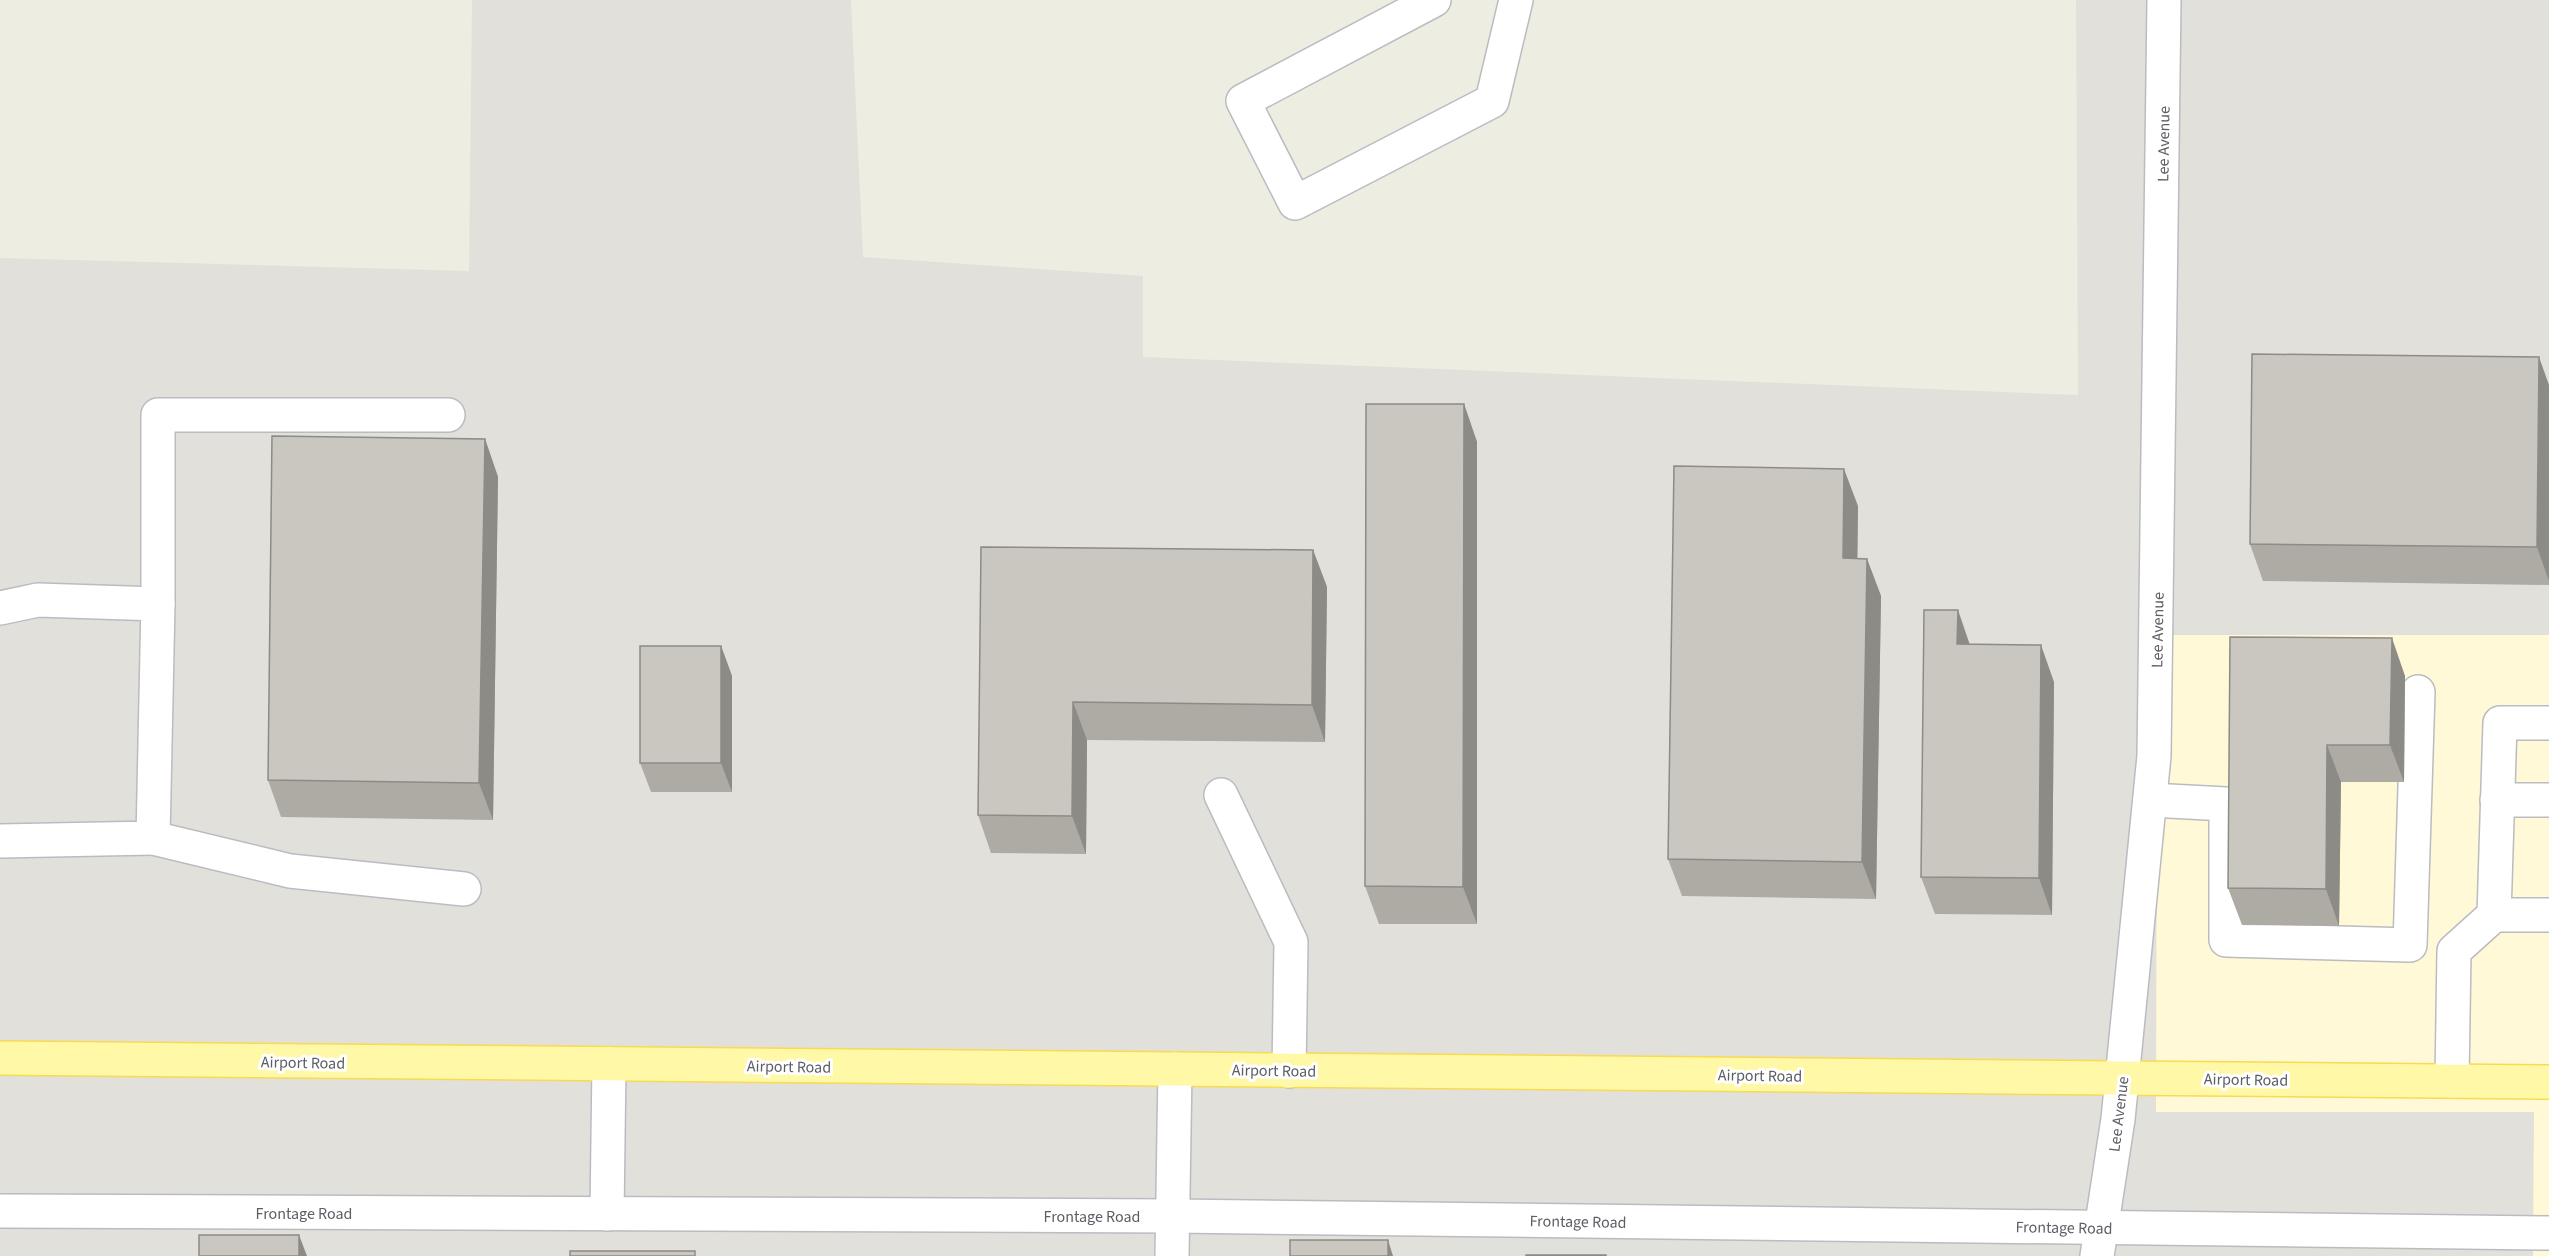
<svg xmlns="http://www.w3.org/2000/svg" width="2549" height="1256" font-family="'Source Sans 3',sans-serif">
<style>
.commercial{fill:#fff9d7}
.industrial{fill:#e2e0da}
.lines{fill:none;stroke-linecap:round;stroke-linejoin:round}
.minor-casing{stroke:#babcc2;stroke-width:36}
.major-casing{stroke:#f9da51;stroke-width:36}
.minor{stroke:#fff;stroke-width:33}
.major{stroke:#fff9a7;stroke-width:33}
.wall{fill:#adaba4}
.shaded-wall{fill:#8d8b86}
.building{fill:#c9c7bf;stroke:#8d8b86;stroke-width:1.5}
.labels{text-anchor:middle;stroke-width:6;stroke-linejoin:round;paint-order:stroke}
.street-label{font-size:16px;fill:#5b5e64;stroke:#fff}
</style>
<rect width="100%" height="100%" fill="#eeede2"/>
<path class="commercial" d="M2157,635H2549V1256H2533V1112H2156Z"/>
<path class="industrial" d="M472,0H851L863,257L1143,276V357L2078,395L2076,0H2549V635H2157L2156,1112H2534L2533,1256H0V258L469,271Z"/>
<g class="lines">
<defs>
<g id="minor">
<path d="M1434,0L1243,101L1295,203L1492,101L1516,0"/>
<path d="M158,604V415H448"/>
<path d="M0,608L38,600L158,604L153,838L0,841"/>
<path d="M1221,795L1291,942L1289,1071"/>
<path d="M2150,800L2226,804V940L2410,945L2418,692"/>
<path d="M2497,800H2549"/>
<path d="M153,838L290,871L464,889"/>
<path d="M2494,915L2500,723H2549"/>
<path d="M2452,1081L2454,951L2494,915H2549"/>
<path d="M0,1211L1173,1216L2549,1233"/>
<path d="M607,1214L609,1064"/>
<path d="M1172,1256L1175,1069"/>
<path d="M2097,1256L2118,1119L2154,756L2164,0"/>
</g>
<path id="major" d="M0,1058L2549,1082"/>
</defs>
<use href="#minor" class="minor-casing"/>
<use href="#major" class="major-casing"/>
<use href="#minor" class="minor"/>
<use href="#major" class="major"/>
</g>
<g class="wall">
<path d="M2549,385V585L2263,581L2250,544Z"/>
<path d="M1464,404L1477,442V924H1379L1365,886Z"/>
<path d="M485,439L498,477L493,820L281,817L268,780Z"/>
<path d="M1858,506L1857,559H1867L1881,596L1876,899L1682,896L1668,859Z"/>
<path d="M981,547L1313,550L1327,587L1325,742L1087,740L1086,854L991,853L978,815Z"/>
<path d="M2230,637L2405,676L2404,782H2341L2339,926L2242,925L2228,888Z"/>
<path d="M1970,644L2054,682L2052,915L1935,914L1921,877Z"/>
<path d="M721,646L732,676V792H651L640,763Z"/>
</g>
<g class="shaded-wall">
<path d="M2539,357L2549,385V581L2537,547Z"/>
<path d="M1464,404L1477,442V924L1463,887Z"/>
<path d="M485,439L498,477L493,820L479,783Z"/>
<path d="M1844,469L1858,506L1857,596L1843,558Z"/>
<path d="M1313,550L1327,587L1325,742L1312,705Z"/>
<path d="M1867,559L1881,596L1876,899L1862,862Z"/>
<path d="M1958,610L1971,648L1957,644Z"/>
<path d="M2392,638L2405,676L2404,782L2390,745Z"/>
<path d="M2041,645L2054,682L2052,915L2039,878Z"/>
<path d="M721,646L732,676V792L721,763Z"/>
<path d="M1073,702L1087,740L1086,854L1072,816Z"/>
<path d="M2327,745L2341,782L2339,926L2326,889Z"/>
<path d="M299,1235L307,1256H299Z"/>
<path d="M1388,1240L1393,1256H1388Z"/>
</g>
<g class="building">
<path d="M2252,354L2539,357L2537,547L2250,544Z"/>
<path d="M1366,404H1464L1463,887L1365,886Z"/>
<path d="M272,436L485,439L479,783L268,780Z"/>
<path d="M1674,466L1844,469L1843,558L1867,559L1862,862L1668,859Z"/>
<path d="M981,547L1313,550L1312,705L1073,702L1072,816L978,815Z"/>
<path d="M1924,610H1958L1957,644L2041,645L2039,878L1921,877Z"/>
<path d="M2230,637L2392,638L2390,745H2327L2326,889L2228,888Z"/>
<rect x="640" y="646" width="81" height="117"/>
<rect x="199" y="1235" width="100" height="21"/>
<rect x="1290" y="1240" width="98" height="16"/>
<rect x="570" y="1251" width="125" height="5"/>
<rect x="1526" y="1255" width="80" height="1"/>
</g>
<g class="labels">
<g class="street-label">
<text transform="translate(2163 144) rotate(-89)" y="6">Lee Avenue</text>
<text transform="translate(2157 630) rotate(-89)" y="6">Lee Avenue</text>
<text transform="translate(303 1062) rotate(1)" y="6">Airport Road</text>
<text transform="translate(789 1066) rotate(1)" y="6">Airport Road</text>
<text transform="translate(1274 1070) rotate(1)" y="6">Airport Road</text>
<text transform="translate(1760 1075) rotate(1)" y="6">Airport Road</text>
<text transform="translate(2246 1079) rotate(1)" y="6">Airport Road</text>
<text transform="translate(2118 1114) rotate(-83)" y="6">Lee Avenue</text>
<text x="304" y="1219">Frontage Road</text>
<text x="1092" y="1222">Frontage Road</text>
<text transform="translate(1578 1221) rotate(1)" y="6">Frontage Road</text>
<text transform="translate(2064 1227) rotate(1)" y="6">Frontage Road</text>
</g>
</g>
</svg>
